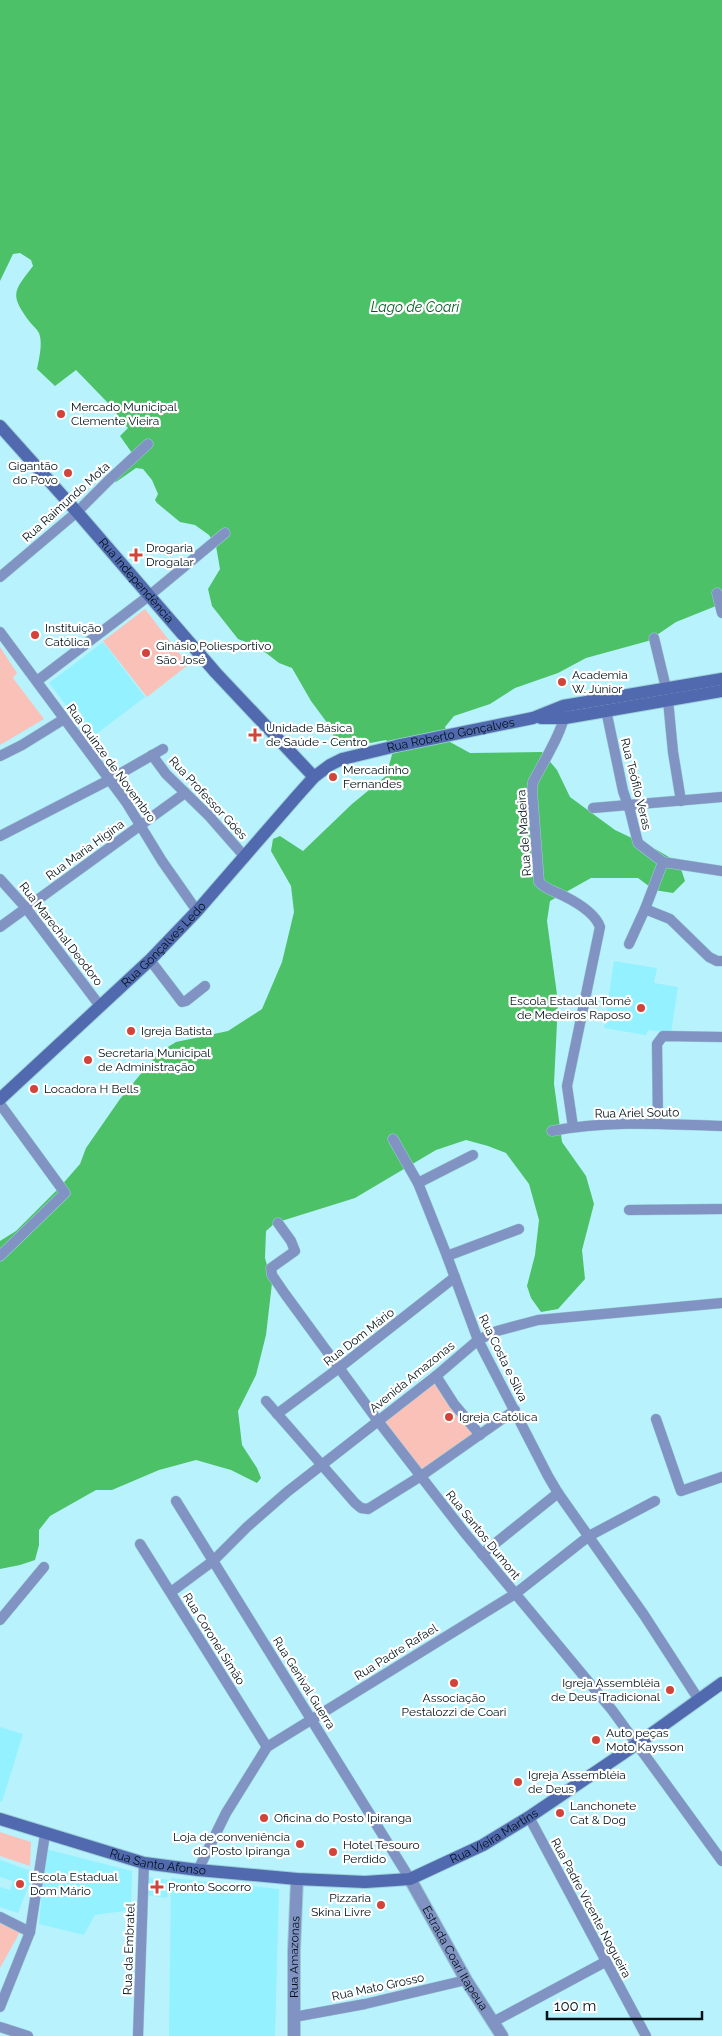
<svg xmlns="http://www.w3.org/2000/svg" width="722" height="2036" font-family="Raleway,sans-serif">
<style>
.built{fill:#94f1ff}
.green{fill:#fac1b9}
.water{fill:#4cc167}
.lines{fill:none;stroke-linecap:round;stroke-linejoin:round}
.minor-casing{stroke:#9bcfd8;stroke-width:11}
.tertiary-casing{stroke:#9bcfd8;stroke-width:14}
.secondary-casing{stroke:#9bcfd8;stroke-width:14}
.minor{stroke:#8193c3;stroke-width:10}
.tertiary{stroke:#8193c3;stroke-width:12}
.secondary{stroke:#5169ae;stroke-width:12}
.poi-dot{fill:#d2443a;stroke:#fff;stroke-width:2}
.labels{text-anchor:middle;stroke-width:4.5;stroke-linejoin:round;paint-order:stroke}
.poi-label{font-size:12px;fill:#001216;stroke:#fff;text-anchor:start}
.street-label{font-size:12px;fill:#001216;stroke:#fff}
.water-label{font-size:14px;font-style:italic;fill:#015b22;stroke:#fff}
</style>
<rect width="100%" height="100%" fill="#b8f3fd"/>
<g class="built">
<path d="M103,642L145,697L91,738L49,683Z"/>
<path d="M614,961L657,968L654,983L678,987L671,1033L648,1030L646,1035L604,1028Z"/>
<path d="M0,1727L23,1734L2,1802L0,1801Z"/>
<path d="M46,1849L132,1871L131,1910L95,1915L84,1935L39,1924Z"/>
<path d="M0,1860L34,1872L18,1913L0,1907V1887L10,1890L13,1881L0,1877Z"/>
<path d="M147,1877L170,1880L167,1898L145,1895Z"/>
<path d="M171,1878L279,1889L275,2036H169Z"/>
</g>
<g class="green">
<path d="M145,609L188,665L147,697L103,641Z"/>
<path d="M0,647L17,673L13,678L44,719L0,745Z"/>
<path d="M435,1381L476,1434L422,1471L384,1420Z"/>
<path d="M0,1832L31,1842L30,1866L0,1856Z"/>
<path d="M0,1921L20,1932L0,1968Z"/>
</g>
<path class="water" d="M0,0H722V607L716,606L676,622L648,641L586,658L558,673L515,688L490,704L454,716L445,727L450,742L470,753L542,752L557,770L570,797L615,830L657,850L679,863L685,881L673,893L654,890L638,878H591L550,901L547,921L558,1002L554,1084L562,1142L586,1176L594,1204L582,1250L585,1279L558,1309L541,1312L531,1298L527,1286L535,1255L539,1220L529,1184L506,1153L488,1146L466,1140L436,1150L355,1198L275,1223L266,1231L265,1258L272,1283L266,1335L256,1375L238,1411L242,1445L257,1468L261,1478L257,1483L231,1470L196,1460L159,1470L112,1490H96L50,1516L39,1530V1545L35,1560L20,1565L0,1569V1241L16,1231L59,1188L80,1164L86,1148L120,1099L158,1053L176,1042L228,1031L262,1009L282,962L294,912L291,886L271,851L273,839L280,836L303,851L352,804L386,776L393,751L386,740L349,747H337L331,728L311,701L292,668L279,663L257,646L238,639L212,606L208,589L220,569L216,546L209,535L195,525L180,522L157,503L155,500L158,494L152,480L143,469L136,468L116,482L112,478L132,453L120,436L128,428L108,403L76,370L55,386L37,369C39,359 43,343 39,333C37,329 32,325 29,321C9,294 14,291 33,266L31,260L20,253L13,254L0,281Z"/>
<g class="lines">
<defs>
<g id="minor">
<path d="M0,577L77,512L109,480L148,444"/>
<path d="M717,593L722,613"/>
<path d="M0,632L126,802L162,861L197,911"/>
<path d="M654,638L666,688"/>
<path d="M37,681L150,595L225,533"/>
<path d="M668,700L673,752L681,801"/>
<path d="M606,710L623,791L630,811L638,843L663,862L722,871"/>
<path d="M564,713C566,726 540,768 533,782L532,791L539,882C545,889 556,892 564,896C576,902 595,913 600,927L567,1086L573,1127"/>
<path d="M152,755L166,774L209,816L245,857"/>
<path d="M0,756L22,745L64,719"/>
<path d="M593,808L722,797"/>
<path d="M0,836L109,780L163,749"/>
<path d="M663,862L645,909L670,919L709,957L717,961H722"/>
<path d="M0,879L26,908L100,1006"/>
<path d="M0,927L185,793"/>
<path d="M629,944L645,909"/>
<path d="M150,960L182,1002L186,1001L205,986"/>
<path d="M0,1104L65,1193L0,1256"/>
<path d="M658,1123L657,1044L663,1036L722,1037"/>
<path d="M552,1131C607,1120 666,1124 722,1126"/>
<path d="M393,1139L418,1183L447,1256L478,1340L548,1476L558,1493L644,1615L699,1700"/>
<path d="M418,1183L473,1155"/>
<path d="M629,1210L722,1209"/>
<path d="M278,1223L291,1241L295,1251L271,1268L272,1275L285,1294L378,1421L464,1532L612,1710L722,1861"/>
<path d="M447,1256L519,1229"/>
<path d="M436,1376L454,1404L480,1435"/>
<path d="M266,1401L355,1503L361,1508L368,1509L421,1476L515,1410"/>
<path d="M277,1414L339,1368L455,1277"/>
<path d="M656,1419L681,1491L722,1477"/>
<path d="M176,1501L410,1879"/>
<path d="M140,1544L267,1747"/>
<path d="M482,1554L558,1493"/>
<path d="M171,1592L213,1561L247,1527L287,1492L436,1376L478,1340L497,1331L538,1320L722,1303"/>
<path d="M0,1620L44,1567"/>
<path d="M529,1817L646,2036"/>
<path d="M198,1870L226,1813L267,1747L515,1594L589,1536L655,1501"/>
<path d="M0,1917L30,1932"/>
<path d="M0,2007L30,1932L45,1834"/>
<path d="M294,2017L365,2004L466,1980"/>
<path d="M493,2022L605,1962"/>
<path d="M0,2027L28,2036"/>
<path d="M138,2036L144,1863"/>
</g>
<g id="tertiary">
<path id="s1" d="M410,1879L466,1980L502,2036"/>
<path id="s2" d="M294,2036V1951L297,1879"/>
</g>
<g id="secondary">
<path id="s3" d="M0,426L77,512L216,673L314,777"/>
<path d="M541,718H565L722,691"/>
<path id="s4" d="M0,1099L150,960L197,911L297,796L314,777L330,765L342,759L396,746L533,718L563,706L722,679"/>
<path id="s5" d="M0,1819L144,1863L198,1870L297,1879L365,1882L410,1879L483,1845L529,1817L637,1744L722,1683"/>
</g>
</defs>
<use href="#minor" class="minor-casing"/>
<use href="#tertiary" class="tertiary-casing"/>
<use href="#secondary" class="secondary-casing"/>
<use href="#minor" class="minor"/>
<use href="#tertiary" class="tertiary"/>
<use href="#secondary" class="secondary"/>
</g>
<g class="poi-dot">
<circle cx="61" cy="414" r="5"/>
<circle cx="68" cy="473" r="5"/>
<path d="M133.5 547.5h5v5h5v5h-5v5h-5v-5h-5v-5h5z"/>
<circle cx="35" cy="635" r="5"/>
<circle cx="146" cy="653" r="5"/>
<circle cx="562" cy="682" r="5"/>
<path d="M252.5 727.5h5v5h5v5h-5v5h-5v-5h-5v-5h5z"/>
<circle cx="333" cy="777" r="5"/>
<circle cx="641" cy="1008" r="5"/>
<circle cx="131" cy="1031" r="5"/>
<circle cx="88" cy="1060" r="5"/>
<circle cx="34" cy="1089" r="5"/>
<circle cx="449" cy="1417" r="5"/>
<circle cx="454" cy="1683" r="5"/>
<circle cx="670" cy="1690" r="5"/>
<circle cx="596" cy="1740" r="5"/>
<circle cx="518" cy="1782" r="5"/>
<circle cx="560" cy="1813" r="5"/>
<circle cx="264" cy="1818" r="5"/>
<circle cx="300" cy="1844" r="5"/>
<circle cx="333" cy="1852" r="5"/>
<circle cx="20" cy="1884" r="5"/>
<path d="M154.5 1879.5h5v5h5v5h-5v5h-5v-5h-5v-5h5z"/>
<circle cx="381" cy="1905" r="5"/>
</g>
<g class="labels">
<g class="poi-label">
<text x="71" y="411">Mercado Municipal<tspan x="71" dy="14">Clemente Vieira</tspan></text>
<text x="58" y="470" text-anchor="end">Gigantão<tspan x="58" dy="14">do Povo</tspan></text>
<text x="146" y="552">Drogaria<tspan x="146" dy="14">Drogalar</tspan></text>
<text x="45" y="632">Instituição<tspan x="45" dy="14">Católica</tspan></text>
<text x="156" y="650">Ginásio Poliesportivo<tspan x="156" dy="14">São José</tspan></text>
<text x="572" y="679">Academia<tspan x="572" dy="14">W. Júnior</tspan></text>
<text x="266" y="732">Unidade Básica<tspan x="266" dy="14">de Saúde - Centro</tspan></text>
<text x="343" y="774">Mercadinho<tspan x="343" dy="14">Fernandes</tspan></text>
<text x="631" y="1005" text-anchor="end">Escola Estadual Tomé<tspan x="631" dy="14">de Medeiros Raposo</tspan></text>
<text x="141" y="1035">Igreja Batista</text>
<text x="98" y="1057">Secretaria Municipal<tspan x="98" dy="14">de Administração</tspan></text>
<text x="44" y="1093">Locadora H Bells</text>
<text x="459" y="1421">Igreja Católica</text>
<text x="660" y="1687" text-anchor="end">Igreja Assembléia<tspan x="660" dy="14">de Deus Tradicional</tspan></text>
<text x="454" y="1702" text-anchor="middle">Associação<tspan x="454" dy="14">Pestalozzi de Coari</tspan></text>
<text x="606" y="1737">Auto peças<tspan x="606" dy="14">Moto Kaysson</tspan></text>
<text x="528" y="1779">Igreja Assembléia<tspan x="528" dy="14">de Deus</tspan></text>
<text x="570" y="1810">Lanchonete<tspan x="570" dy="14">Cat &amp; Dog</tspan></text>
<text x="274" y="1822">Oficina do Posto Ipiranga</text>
<text x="290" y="1841" text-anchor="end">Loja de conveniência<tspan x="290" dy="14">do Posto Ipiranga</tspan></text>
<text x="343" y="1849">Hotel Tesouro<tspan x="343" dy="14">Perdido</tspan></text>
<text x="30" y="1881">Escola Estadual<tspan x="30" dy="14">Dom Mário</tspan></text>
<text x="168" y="1891">Pronto Socorro</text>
<text x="371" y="1902" text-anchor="end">Pizzaria<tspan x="371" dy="14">Skina Livre</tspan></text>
</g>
<g class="street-label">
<text transform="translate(66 502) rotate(-42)" y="4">Rua Raimundo Mota</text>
<text dy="4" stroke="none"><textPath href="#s3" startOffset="206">Rua Independência</textPath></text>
<text dy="4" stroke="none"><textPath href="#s4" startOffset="595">Rua Roberto Gonçalves</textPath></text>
<text transform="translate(111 763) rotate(54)" y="4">Rua Quinze de Novembro</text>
<text transform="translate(636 784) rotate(76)" y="4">Rua Teófilo Veras</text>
<text transform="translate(208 798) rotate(47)" y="4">Rua Professor Góes</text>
<text transform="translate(524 833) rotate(-94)" y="4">Rua de Madeira</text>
<text transform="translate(85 850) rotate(-36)" y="4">Rua Maria Higina</text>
<text transform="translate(61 934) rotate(52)" y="4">Rua Marechal Deodoro</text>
<text dy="4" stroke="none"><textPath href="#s4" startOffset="225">Rua Gonçalves Ledo</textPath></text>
<text transform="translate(637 1113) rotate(-1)" y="4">Rua Ariel Souto</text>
<text transform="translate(359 1337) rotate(-38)" y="4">Rua Dom Mário</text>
<text transform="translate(503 1358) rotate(64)" y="4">Rua Costa e Silva</text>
<text transform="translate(412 1377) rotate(-39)" y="4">Avenida Amazonas</text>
<text transform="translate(483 1535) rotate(51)" y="4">Rua Santos Dumont</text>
<text transform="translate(214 1639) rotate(58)" y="4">Rua Coronel Simão</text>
<text transform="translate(396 1652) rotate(-32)" y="4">Rua Padre Rafael</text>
<text transform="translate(304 1683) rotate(58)" y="4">Rua Genival Guerra</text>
<text dy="4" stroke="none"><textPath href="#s5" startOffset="512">Rua Vieira Martins</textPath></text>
<text dy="4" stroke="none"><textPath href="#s5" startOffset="164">Rua Santo Afonso</textPath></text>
<text transform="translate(591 1908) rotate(62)" y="4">Rua Padre Vicente Nogueira</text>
<text transform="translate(129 1949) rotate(-88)" y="4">Rua da Embratel</text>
<text dy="4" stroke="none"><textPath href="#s2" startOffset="79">Rua Amazonas</textPath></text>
<text dy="4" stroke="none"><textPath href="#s1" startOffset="91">Estrada Coari Itapeua</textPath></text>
<text transform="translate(378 1987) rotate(-12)" y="4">Rua Mato Grosso</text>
</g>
<g class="water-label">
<text x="415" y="312">Lago de Coari</text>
</g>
</g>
<path d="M547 2011v8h155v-8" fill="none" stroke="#001216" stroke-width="2.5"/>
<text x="554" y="2011" font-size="15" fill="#001216" stroke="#ffffff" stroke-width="4" paint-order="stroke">100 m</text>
</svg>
